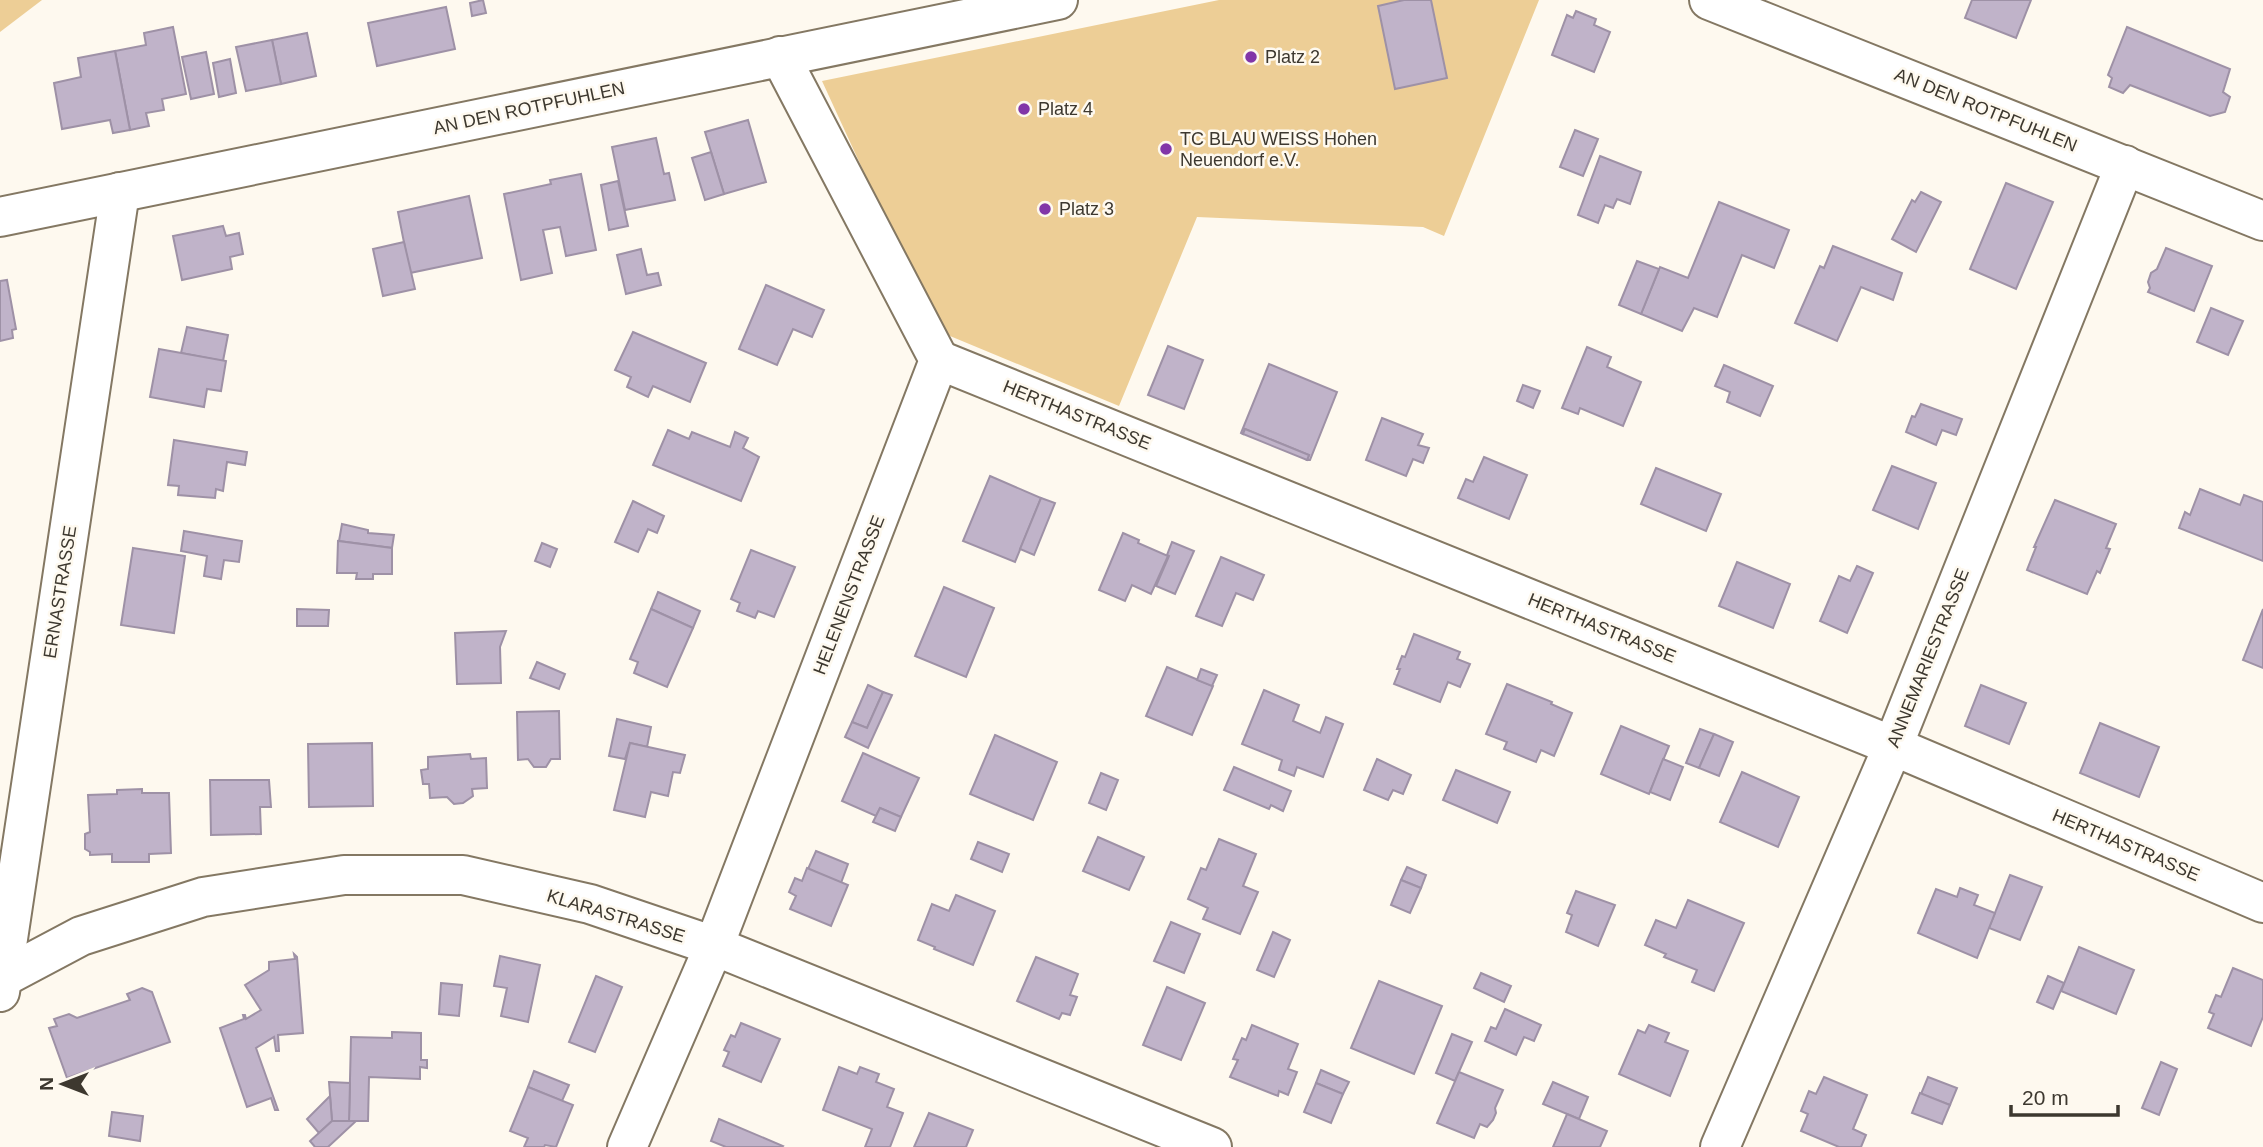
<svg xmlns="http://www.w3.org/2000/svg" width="2263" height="1147" font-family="Helvetica,sans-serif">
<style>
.green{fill:#edce96}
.building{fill:#c0b3c9;stroke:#9e91a6;stroke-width:2}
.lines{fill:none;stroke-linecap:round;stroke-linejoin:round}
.minor-casing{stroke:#847863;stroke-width:42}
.minor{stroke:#fff;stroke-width:38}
.poi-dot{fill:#8236a8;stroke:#fef9ef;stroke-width:2.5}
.labels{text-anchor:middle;stroke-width:5;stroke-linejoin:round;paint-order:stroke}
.poi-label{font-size:18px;fill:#3d382f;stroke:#fef9ef;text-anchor:start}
.street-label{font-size:18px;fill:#3d382f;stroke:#fef9ef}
</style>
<rect width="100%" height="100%" fill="#fef9ef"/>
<g class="green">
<path d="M0,0H42L0,32Z"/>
<path d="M1219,0H1539L1444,236L1423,227L1197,217L1119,406L950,336L930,316L822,81Z"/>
</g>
<g class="building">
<path d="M483,0L486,13L472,16L470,3Z"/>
<path d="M1404,0H1431L1447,78L1395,89L1378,6Z"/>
<path d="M1972,0H2031L2016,38L1965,18Z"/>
<path d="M446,7L455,49L377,66L368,23Z"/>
<path d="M1576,11L1596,19L1594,25L1610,32L1594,72L1552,55L1567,15L1573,18Z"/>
<path d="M173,27L186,94L162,99L164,110L146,113L149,126L130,130L115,51L146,45L144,33Z"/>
<path d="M2127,27L2230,69L2223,92L2230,97L2225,112L2210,116L2130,85L2123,93L2109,87L2112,78L2108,75Z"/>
<path d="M307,33L316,76L281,84L272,40Z"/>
<path d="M272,40L281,84L246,91L236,47Z"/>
<path d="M115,51L130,130L113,133L110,120L62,129L54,83L81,77L78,58Z"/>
<path d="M206,52L214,94L191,99L182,57Z"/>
<path d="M230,59L236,93L219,97L213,63Z"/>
<path d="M748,120L766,182L724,194L705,132Z"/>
<path d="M1575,130L1598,139L1583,176L1560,167Z"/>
<path d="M656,138L664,174L669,173L675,200L625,210L612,147Z"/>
<path d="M711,152L724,194L705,200L692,158Z"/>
<path d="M1600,156L1641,172L1630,204L1617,199L1613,208L1605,205L1598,223L1578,215Z"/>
<path d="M581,174L596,250L566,256L560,227L543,230L552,273L521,280L504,194L551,184L550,180Z"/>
<path d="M618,181L628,226L609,230L601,185Z"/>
<path d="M2006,183L2053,202L2016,289L1970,269Z"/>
<path d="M1921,192L1941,202L1916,252L1892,239L1912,200L1915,202Z"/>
<path d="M469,196L482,258L410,273L398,212Z"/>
<path d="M1719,202L1789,230L1774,268L1742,255L1717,317L1694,308L1682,331L1641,314L1660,267L1688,278Z"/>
<path d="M223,226L226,236L239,233L243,254L230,257L232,269L182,280L173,236Z"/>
<path d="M404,242L415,289L383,296L373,249Z"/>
<path d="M1833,246L1902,273L1893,300L1861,287L1837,341L1795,323L1820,266L1824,268Z"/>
<path d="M2166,248L2212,266L2194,311L2148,292L2150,288L2148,282L2151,273L2157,269Z"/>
<path d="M641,249L647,275L658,273L661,285L626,294L617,255Z"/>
<path d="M1637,261L1659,269L1641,314L1619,305Z"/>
<path d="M7,280L16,329L12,330L13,338L0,341V281Z"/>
<path d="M766,285L824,310L812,337L793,329L777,365L739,349Z"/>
<path d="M2211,308L2243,321L2228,355L2197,342Z"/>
<path d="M187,327L228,335L223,361L181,353Z"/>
<path d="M633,332L706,363L690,402L653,386L648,397L627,387L631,377L615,370Z"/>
<path d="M1168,346L1203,360L1184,409L1148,395Z"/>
<path d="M1587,347L1611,357L1607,367L1641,382L1623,426L1580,408L1578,414L1562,408Z"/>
<path d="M159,349L226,361L221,391L207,389L204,407L150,397Z"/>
<path d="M1269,364L1337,392L1310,460H1307L1309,455L1245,429L1243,434L1241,433Z"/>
<path d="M1724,365L1773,386L1760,416L1727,402L1730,392L1715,386Z"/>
<path d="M1523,385L1540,391L1533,408L1517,401Z"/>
<path d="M1921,404L1962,419L1956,435L1942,430L1936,445L1906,432L1912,416L1915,417Z"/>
<path d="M1382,418L1423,434L1418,445L1429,448L1423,463L1413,459L1406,476L1366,460Z"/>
<path d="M1245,429L1309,455L1307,460L1243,434Z"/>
<path d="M668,430L689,439L692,432L730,447L735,432L748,438L743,448L759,457L741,501L653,465Z"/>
<path d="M174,440L247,452L245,465L227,462L223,491L216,489L215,498L178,495L179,486L168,485Z"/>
<path d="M1484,457L1527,475L1509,519L1458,498L1466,479L1473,482Z"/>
<path d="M1892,466L1936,483L1918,529L1873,510Z"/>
<path d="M1656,468L1721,494L1706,531L1641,504Z"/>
<path d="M990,476L1041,498L1015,562L963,541Z"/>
<path d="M2200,489L2240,505L2244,495L2263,502V561L2179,528L2185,512L2190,515Z"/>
<path d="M1041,498L1055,503L1034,555L1020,549Z"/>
<path d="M2055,500L2116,524L2106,548L2110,549L2100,573L2097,571L2087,594L2027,570L2036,547H2034Z"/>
<path d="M633,501L664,516L657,533L648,529L638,552L615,542Z"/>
<path d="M342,524L368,530V533L394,535L392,548L339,541Z"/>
<path d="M184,531L242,541L239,562L224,560L221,579L204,576L207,556L181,551Z"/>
<path d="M1123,533L1139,540L1138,543L1168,556L1151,594L1132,585L1125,601L1099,590Z"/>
<path d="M338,541L392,548V574H373V579H356L357,573H337Z"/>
<path d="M1172,542L1194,551L1175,594L1156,586L1169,556L1167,555Z"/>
<path d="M542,543L557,549L550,567L535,561Z"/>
<path d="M133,548L185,556L174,633L121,625Z"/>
<path d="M751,550L795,567L774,617L758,611L755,618L737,611L740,603L731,599Z"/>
<path d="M1221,557L1264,575L1253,600L1236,593L1222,626L1196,616Z"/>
<path d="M1737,562L1790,584L1773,628L1719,606Z"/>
<path d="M1857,566L1873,573L1847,633L1820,621L1839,576L1850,581Z"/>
<path d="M944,587L994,608L966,677L915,656Z"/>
<path d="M658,592L700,611L693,628L651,609Z"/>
<path d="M297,609L329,610L328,626H297Z"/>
<path d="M651,609L693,628L667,687L634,673L638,662L630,659Z"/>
<path d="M2263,609V668L2243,660Z"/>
<path d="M506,631L500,647L501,683L457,684L455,633Z"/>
<path d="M1414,634L1460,652L1457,659L1470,664L1460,687L1448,682L1440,702L1394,684L1400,669H1397L1402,656L1405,657Z"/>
<path d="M537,662L565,674L559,689L530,678Z"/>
<path d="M1167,667L1213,686L1192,735L1146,716Z"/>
<path d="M1201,669L1217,675L1212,686L1197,680Z"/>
<path d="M1507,684L1552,702L1551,704L1572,713L1554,756L1541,750L1536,762L1504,749L1507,742L1486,734Z"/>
<path d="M868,685L883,692L867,728L852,722Z"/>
<path d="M1981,685L2026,703L2009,744L1965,726Z"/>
<path d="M1264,690L1299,705L1293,721L1320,733L1326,717L1343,724L1323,777L1297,767L1294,776L1279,770L1282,760L1242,744Z"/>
<path d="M883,692L892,695L868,748L845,737L852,722L867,728Z"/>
<path d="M559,711L560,759H551L546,767H534L528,759L518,760L517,712Z"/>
<path d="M617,719L651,727L647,747L630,743L625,759L609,756Z"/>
<path d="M2100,723L2159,747L2139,797L2080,773Z"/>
<path d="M1621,726L1669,746L1649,794L1601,774Z"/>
<path d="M1700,729L1714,734L1699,768L1686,763Z"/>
<path d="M1714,734L1733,742L1719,776L1699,768Z"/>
<path d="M995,735L1057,762L1033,820L970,794Z"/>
<path d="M372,743L373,806L309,807L308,744Z"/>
<path d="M630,743L685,755L680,773L673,772L668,796L651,792L645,817L614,810Z"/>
<path d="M863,753L919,778L901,817L880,808L876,816L842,801Z"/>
<path d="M470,754L471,759L486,758L487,788L472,789L473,796L463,803L454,804L447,797L430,798L429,784H423L421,770L428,769V757Z"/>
<path d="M1377,759L1411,775L1403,794L1393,790L1388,800L1364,790Z"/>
<path d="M1663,759L1683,767L1670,800L1650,792Z"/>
<path d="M1234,767L1291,791L1283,811L1271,805L1269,809L1224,790Z"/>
<path d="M1456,770L1510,792L1497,823L1443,800Z"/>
<path d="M1742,772L1799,797L1778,847L1720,822Z"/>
<path d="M1101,773L1118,780L1106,810L1089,803Z"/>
<path d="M210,780H269L271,807H260L261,834L211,835Z"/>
<path d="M142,789V793H169L171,853L149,854V862H112V854L90,855V852L85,849V834L90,832L88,795L117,794V790Z"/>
<path d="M880,808L901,817L895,831L873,822Z"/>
<path d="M1098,837L1144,857L1129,890L1083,871Z"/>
<path d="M1219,839L1256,854L1243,886L1258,892L1240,934L1203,919L1208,908L1188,899L1201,868L1206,870Z"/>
<path d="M978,842L1009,854L1002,872L971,859Z"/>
<path d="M816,851L848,864L841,883L808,869Z"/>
<path d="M1407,867L1426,875L1421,888L1401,880Z"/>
<path d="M807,868L848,885L831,926L790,909L796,896L789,892L795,878L802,881Z"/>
<path d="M2010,875L2042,887L2020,940L1989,928Z"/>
<path d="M1401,880L1421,888L1410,913L1391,905Z"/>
<path d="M1960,888L1978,895L1974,905L1995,913L1977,958L1918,933L1936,889L1957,897Z"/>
<path d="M1576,891L1615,905L1598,946L1566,932L1572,915L1567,913Z"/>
<path d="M956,895L995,911L973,965L934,949L935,947L918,940L932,904L949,911Z"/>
<path d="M1688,900L1744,923L1714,991L1692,982L1697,970L1664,957L1666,954L1645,945L1656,920L1676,928Z"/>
<path d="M1171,922L1200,934L1184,973L1154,961Z"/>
<path d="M1273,932L1290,940L1274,977L1257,970Z"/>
<path d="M2079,947L2134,970L2116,1014L2061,991Z"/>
<path d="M294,954L297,957L303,1033L278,1035L279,1051H276L274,1037L256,1048L278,1110H275L271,1098L247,1107L220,1028L244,1019L243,1015H245L246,1019L261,1010L245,985L269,970V962L295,959Z"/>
<path d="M500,956L540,965L528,1022L501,1016L507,988L494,986Z"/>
<path d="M1036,957L1078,974L1070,995L1077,997L1070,1015L1062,1013L1059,1019L1017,1001Z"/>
<path d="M2233,968L2263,980V1017L2251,1046L2208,1028L2214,1014L2209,1012L2216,995L2221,997Z"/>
<path d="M1481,973L1511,986L1504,1002L1474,988Z"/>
<path d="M596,976L622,987L595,1052L569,1042Z"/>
<path d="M2048,976L2064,983L2053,1009L2037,1002Z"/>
<path d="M1379,981L1442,1006L1414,1074L1351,1048Z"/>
<path d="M441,983L462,985L459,1016L439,1014Z"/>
<path d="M1167,987L1205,1003L1181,1060L1143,1045Z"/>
<path d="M142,988L152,992L170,1042L67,1078L49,1028L57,1026L54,1019L69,1014L77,1018L130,1000L127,994Z"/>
<path d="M1505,1009L1541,1025L1534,1041L1524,1037L1516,1055L1485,1041L1491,1027L1496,1029Z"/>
<path d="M741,1023L780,1039L761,1082L723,1066L729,1052L724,1050L731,1035L735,1037Z"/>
<path d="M1252,1025L1298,1044L1288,1069L1297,1072L1288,1095L1279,1091L1278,1096L1230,1077L1238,1060L1233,1059L1242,1038L1246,1040Z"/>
<path d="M1649,1025L1669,1033L1665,1042L1688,1051L1670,1096L1619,1074L1638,1030L1645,1033Z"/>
<path d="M392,1032L421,1033V1060H427V1068L420,1067V1079L369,1077L368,1121H349L351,1037L392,1038Z"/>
<path d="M1452,1034L1472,1042L1455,1081L1436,1073Z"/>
<path d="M2161,1062L2177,1069L2159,1115L2142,1108Z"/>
<path d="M839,1067L857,1074L860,1067L879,1074L876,1082L894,1089L887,1107L903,1113L890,1147H865L872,1129L823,1110Z"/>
<path d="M1321,1070L1349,1082L1343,1094L1316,1083Z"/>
<path d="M534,1071L569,1085L562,1101L528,1087Z"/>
<path d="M1459,1072L1503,1090L1495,1108L1496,1113L1493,1120L1487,1127L1480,1124L1474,1138L1437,1123Z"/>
<path d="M1824,1077L1867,1095L1853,1129L1866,1135L1861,1147H1839L1801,1131L1808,1114L1801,1111L1809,1091L1816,1094Z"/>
<path d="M1928,1077L1957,1088L1950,1105L1921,1094Z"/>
<path d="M329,1082L350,1083L349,1121H332Z"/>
<path d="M1553,1082L1588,1097L1579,1119L1543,1104Z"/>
<path d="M1316,1083L1343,1094L1331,1123L1304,1112Z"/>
<path d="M528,1087L573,1105L556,1147L545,1145L544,1147H524L528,1138L510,1131Z"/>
<path d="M1920,1093L1950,1105L1942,1124L1912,1113Z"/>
<path d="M330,1096L332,1121L319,1133L307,1119Z"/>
<path d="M112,1112L143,1116L140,1141L109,1136Z"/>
<path d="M929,1113L973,1130L966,1147H914Z"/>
<path d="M1567,1114L1607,1131L1600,1147H1553Z"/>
<path d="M719,1119L783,1146L782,1147H726L711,1141Z"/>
<path d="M332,1121H356L328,1147H315L310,1141Z"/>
</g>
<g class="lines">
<defs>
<g id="minor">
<path d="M1709,0L2263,221"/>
<path d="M0,217L1058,0"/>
<path d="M939,360L1893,746L2263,903"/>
<path d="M0,979L81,936L203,897L344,875H463L590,904L714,946L1212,1147"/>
<path d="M0,992L120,192"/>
<path d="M627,1147L714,946L939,360L780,56"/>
<path d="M1720,1147L1893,746L2125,165"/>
</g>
</defs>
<use href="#minor" class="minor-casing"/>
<use href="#minor" class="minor"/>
</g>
<g class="poi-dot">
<circle cx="1251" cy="57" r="7"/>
<circle cx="1024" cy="109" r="7"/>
<circle cx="1166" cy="149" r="7"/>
<circle cx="1045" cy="209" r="7"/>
</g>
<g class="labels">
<g class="poi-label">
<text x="1265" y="63">Platz 2</text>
<text x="1038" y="115">Platz 4</text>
<text x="1180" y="145">TC BLAU WEISS Hohen<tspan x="1180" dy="21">Neuendorf e.V.</tspan></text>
<text x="1059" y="215">Platz 3</text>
</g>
<g class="street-label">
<text transform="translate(529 108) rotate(-12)" y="6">AN DEN ROTPFUHLEN</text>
<text transform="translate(1986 110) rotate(22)" y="6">AN DEN ROTPFUHLEN</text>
<text transform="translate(1077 415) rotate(22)" y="6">HERTHASTRASSE</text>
<text transform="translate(60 592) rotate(-81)" y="6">ERNASTRASSE</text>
<text transform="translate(849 595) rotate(-69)" y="6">HELENENSTRASSE</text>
<text transform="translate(1602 628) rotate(22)" y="6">HERTHASTRASSE</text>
<text transform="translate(1928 658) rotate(-68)" y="6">ANNEMARIESTRASSE</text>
<text transform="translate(2126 845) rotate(23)" y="6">HERTHASTRASSE</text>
<text transform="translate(616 916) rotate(17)" y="6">KLARASTRASSE</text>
</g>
</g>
<g transform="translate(63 1084) rotate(270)" stroke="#fef9ef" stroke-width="5" paint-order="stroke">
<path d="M0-5L12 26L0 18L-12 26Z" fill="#3d382f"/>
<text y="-10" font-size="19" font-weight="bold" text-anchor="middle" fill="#3d382f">N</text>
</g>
<path d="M2011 1105v10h107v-10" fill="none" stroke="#3d382f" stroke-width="3.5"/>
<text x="2022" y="1105" font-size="21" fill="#3d382f" stroke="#fef9ef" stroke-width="5" paint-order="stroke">20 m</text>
</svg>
